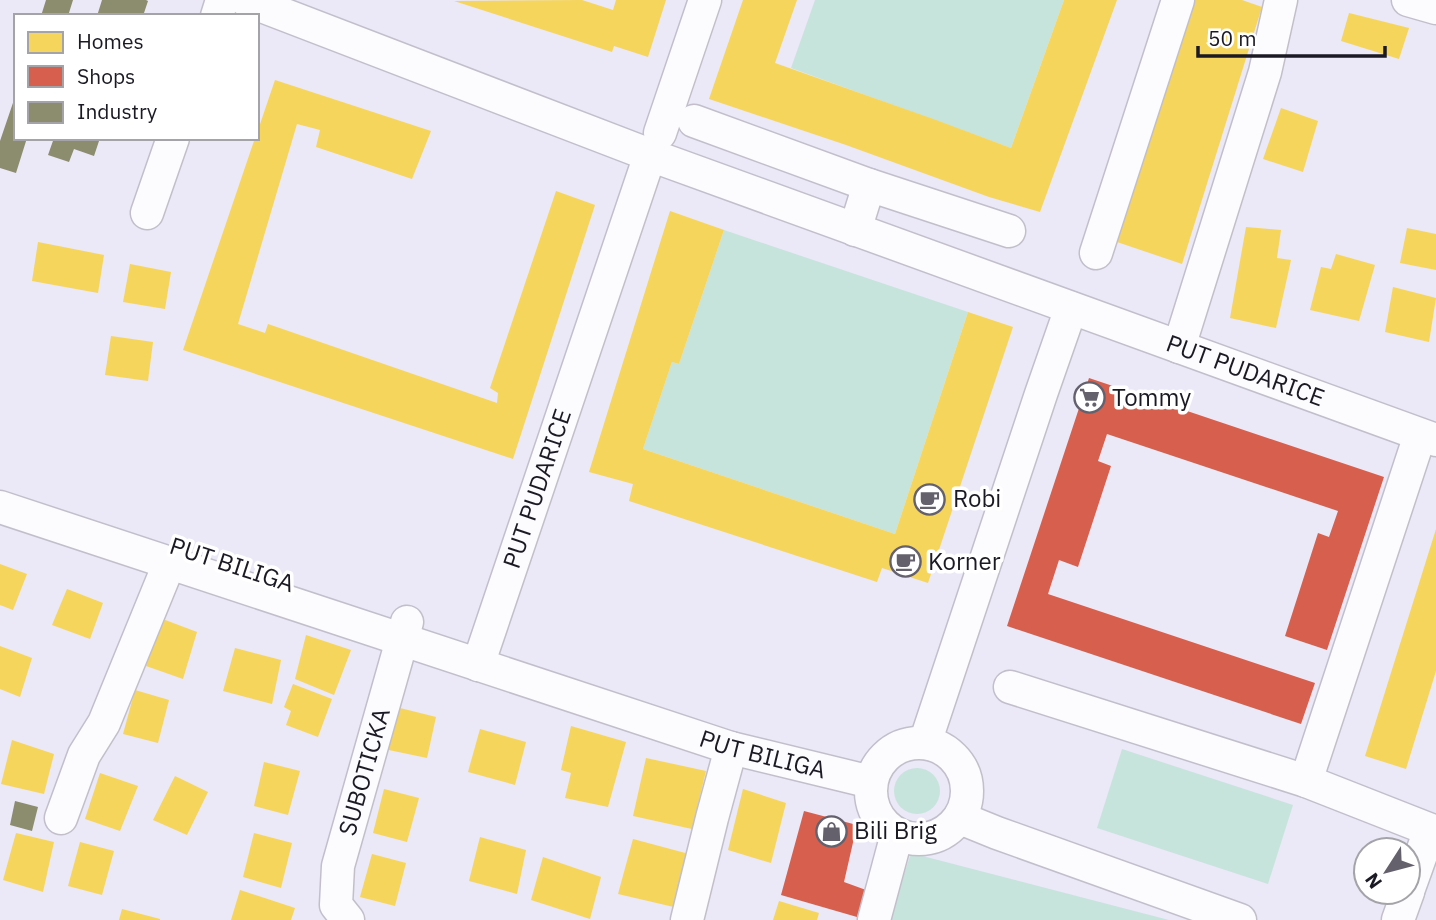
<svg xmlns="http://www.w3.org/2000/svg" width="1436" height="920" font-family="'IBM Plex Sans',sans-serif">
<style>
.green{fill:#c7e4dc}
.homes{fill:#f6d55c}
.shops{fill:#d6604d}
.industry{fill:#8c8c6e}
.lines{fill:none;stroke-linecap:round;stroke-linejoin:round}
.minor-casing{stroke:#c2bfcb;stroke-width:35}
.minor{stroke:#fcfcfe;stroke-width:32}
.labels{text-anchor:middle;stroke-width:7;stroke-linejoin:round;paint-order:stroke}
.street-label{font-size:24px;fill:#1b1923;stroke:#fff}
.poi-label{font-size:24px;fill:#1b1923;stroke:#fff;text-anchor:start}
</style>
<rect width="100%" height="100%" fill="#ebe8f7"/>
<g class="green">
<path d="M815,0H1064L1011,148L791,68Z"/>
<path d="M724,230L968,312L895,534L643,449L672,362L679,364Z"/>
<path d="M1122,749L1293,805L1268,884L1097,828Z"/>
<circle cx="917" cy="791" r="23"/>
<path d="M911,853L1169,920H889Z"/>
</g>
<g class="homes">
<path d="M582,0L613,10L616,0H666L648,57L614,46L612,52L454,1Z"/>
<path d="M743,0H797L775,63L936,120L1011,148L1064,0H1117L1040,212L989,197L846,145L709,99Z"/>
<path d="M1195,0H1242L1262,7L1182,264L1117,242Z"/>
<path d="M1349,13L1409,28L1399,59L1341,41Z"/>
<path d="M275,80L431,131L412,179L316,147L320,130L297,124L238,324L265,333L268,324L497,403L498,393L490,388L556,191L595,205L513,459L183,350L255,138H257V133Z"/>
<path d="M1281,108L1318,121L1303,172L1263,159Z"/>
<path d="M670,211L724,230L679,364L672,362L643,449L895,534L968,312L1013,327L928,583L882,568L877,582L629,501L633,484L589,472Z"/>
<path d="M1246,227L1281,230L1277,258L1291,260L1276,328L1230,318Z"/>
<path d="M1407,228L1436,234V270L1400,263Z"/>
<path d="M38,242L104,255L98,293L32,281Z"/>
<path d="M1336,254L1375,265L1359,321L1310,310L1321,267L1331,269Z"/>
<path d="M130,264L171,272L165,309L123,302Z"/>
<path d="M1393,287L1436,298L1429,342L1385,332Z"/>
<path d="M111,336L153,342L148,381L105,375Z"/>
<path d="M1436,529V671L1406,769L1365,756Z"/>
<path d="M0,564L27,574L13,610L0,605Z"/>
<path d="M67,589L103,603L90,639L52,625Z"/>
<path d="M160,618L197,632L183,679L146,666Z"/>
<path d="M306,635L351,650L334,695L295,679Z"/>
<path d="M0,646L32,658L20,697L0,689Z"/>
<path d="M235,648L281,660L272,704L223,691Z"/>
<path d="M293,684L332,699L318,737L286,725L291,711L284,707Z"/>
<path d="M135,690L169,700L158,743L123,734Z"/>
<path d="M392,706L436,717L427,758L384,749Z"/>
<path d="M571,726L626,742L608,807L565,798L571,773L561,770Z"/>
<path d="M480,729L526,742L515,785L468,772Z"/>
<path d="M12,740L54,754L44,794L1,784Z"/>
<path d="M646,758L706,771L692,829L633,816Z"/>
<path d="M264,762L300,771L288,815L254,806Z"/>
<path d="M100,773L138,786L120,831L85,819Z"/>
<path d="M175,776L208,792L187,835L153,820Z"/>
<path d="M384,789L419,798L407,842L373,833Z"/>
<path d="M743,789L786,803L771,863L728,850Z"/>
<path d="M16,833L54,842L43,892L3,880Z"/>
<path d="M254,833L292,843L281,888L243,877Z"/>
<path d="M480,837L526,850L517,894L469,881Z"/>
<path d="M633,839L689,854L678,908L618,894Z"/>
<path d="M80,842L114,851L102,895L68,886Z"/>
<path d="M372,854L406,863L395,906L360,897Z"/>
<path d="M543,857L601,877L590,919L531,900Z"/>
<path d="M240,890L295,908L291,920H231Z"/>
<path d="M779,901L819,913L817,920H773Z"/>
<path d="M122,909L160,919V920H119Z"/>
</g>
<g class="shops">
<path d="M1089,378L1384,477L1327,650L1285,636L1318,533L1329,537L1338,511L1107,434L1098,461L1111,466L1078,567L1059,560L1048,594L1315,683L1301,724L1007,626Z"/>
<path d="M804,811L857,825L844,882L866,890L857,917L781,895Z"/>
</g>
<g class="industry">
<path d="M46,0H73L68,16H41Z"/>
<path d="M102,0H146L148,1L143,16H97Z"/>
<path d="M16,94V138H27L16,173L0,168V141Z"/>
<path d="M54,138H100L94,156L74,149L69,162L48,155Z"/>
<path d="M15,801L38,807L32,831L10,825Z"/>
</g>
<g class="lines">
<defs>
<g id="minor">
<path id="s1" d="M246,0L650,155L1436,440"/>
<path d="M1408,0L1436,8"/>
<path d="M217,16L222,0"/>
<path d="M694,121L869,185"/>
<path d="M660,133L705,0"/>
<path d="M147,213L173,138"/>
<path d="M855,230L869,185L1009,231"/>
<path d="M1096,253L1178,0"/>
<path d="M1179,347L1265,72L1281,0"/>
<path id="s2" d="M0,507L731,748L871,782"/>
<path id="s3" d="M478,665L650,155"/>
<path d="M1010,687L1306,781L1436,832"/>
<circle cx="919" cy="791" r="48"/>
<path d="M925,743L1041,394L1071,308"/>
<path d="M1306,781L1420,435"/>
<path d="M61,818L84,755L104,723L169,564"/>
<path d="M960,818L997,833L1240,920"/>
<path d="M1408,891L1430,830"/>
<path id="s4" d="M348,920L336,905L338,866L407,622"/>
<path d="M687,920L712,818L731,748"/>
<path d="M874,920L897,834"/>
<path d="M1398,920L1408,892"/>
</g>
</defs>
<use href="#minor" class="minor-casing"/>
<use href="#minor" class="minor"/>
</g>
<defs>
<symbol id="supermarket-ring" viewBox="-11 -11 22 22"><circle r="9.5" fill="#fff" stroke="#64616d" stroke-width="1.5"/><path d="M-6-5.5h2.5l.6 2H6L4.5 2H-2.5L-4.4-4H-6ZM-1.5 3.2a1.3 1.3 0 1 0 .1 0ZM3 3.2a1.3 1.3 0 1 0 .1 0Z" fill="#64616d"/></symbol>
<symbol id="cafe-ring" viewBox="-11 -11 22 22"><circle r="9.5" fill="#fff" stroke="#64616d" stroke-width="1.5"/><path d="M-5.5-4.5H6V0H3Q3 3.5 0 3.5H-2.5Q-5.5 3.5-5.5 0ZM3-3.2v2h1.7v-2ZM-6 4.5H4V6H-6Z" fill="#64616d"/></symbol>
<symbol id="shop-ring" viewBox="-11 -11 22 22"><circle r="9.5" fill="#fff" stroke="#64616d" stroke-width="1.5"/><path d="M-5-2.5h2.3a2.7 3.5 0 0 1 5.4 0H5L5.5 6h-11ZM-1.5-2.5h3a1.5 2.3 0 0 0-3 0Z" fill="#64616d"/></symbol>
</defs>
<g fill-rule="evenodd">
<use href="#supermarket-ring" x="1072" y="380" width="35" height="35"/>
<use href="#cafe-ring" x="912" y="482" width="35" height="35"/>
<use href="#cafe-ring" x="888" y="544" width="35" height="35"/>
<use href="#shop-ring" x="814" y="814" width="35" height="35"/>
</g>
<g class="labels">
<g class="street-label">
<text dy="8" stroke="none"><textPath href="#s1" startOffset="1066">PUT PUDARICE</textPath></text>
<text dy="8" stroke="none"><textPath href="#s3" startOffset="186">PUT PUDARICE</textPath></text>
<text transform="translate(232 565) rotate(18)" y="8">PUT BILIGA</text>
<text dy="8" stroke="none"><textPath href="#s2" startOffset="802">PUT BILIGA</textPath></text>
<text dy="8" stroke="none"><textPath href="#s4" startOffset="156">SUBOTICKA</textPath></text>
</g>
<g class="poi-label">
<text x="1112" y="406">Tommy</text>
<text x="953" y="507">Robi</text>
<text x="928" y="570">Korner</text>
<text x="854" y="839">Bili Brig</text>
</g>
</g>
<rect x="14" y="14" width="245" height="126" fill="#ffffff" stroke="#a4a3a7" stroke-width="2"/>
<rect x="28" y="32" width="35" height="21" fill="#f6d55c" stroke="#a4a3a7" stroke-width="2"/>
<text x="77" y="49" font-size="21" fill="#1b1923">Homes</text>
<rect x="28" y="66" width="35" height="21" fill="#d6604d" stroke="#a4a3a7" stroke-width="2"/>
<text x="77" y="84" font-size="21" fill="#1b1923">Shops</text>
<rect x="28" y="102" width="35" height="21" fill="#8c8c6e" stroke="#a4a3a7" stroke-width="2"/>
<text x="77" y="119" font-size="21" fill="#1b1923">Industry</text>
<g transform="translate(1387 871) rotate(234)"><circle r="33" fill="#ffffff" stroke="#a4a3a7" stroke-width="2"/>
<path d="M0-5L12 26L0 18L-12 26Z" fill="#64616d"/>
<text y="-10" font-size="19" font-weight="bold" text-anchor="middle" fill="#1b1923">N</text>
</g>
<path d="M1198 46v10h187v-10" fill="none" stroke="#1b1923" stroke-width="3.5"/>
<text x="1208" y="46" font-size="21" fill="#1b1923" stroke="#ffffff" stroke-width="5" paint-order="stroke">50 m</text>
</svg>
